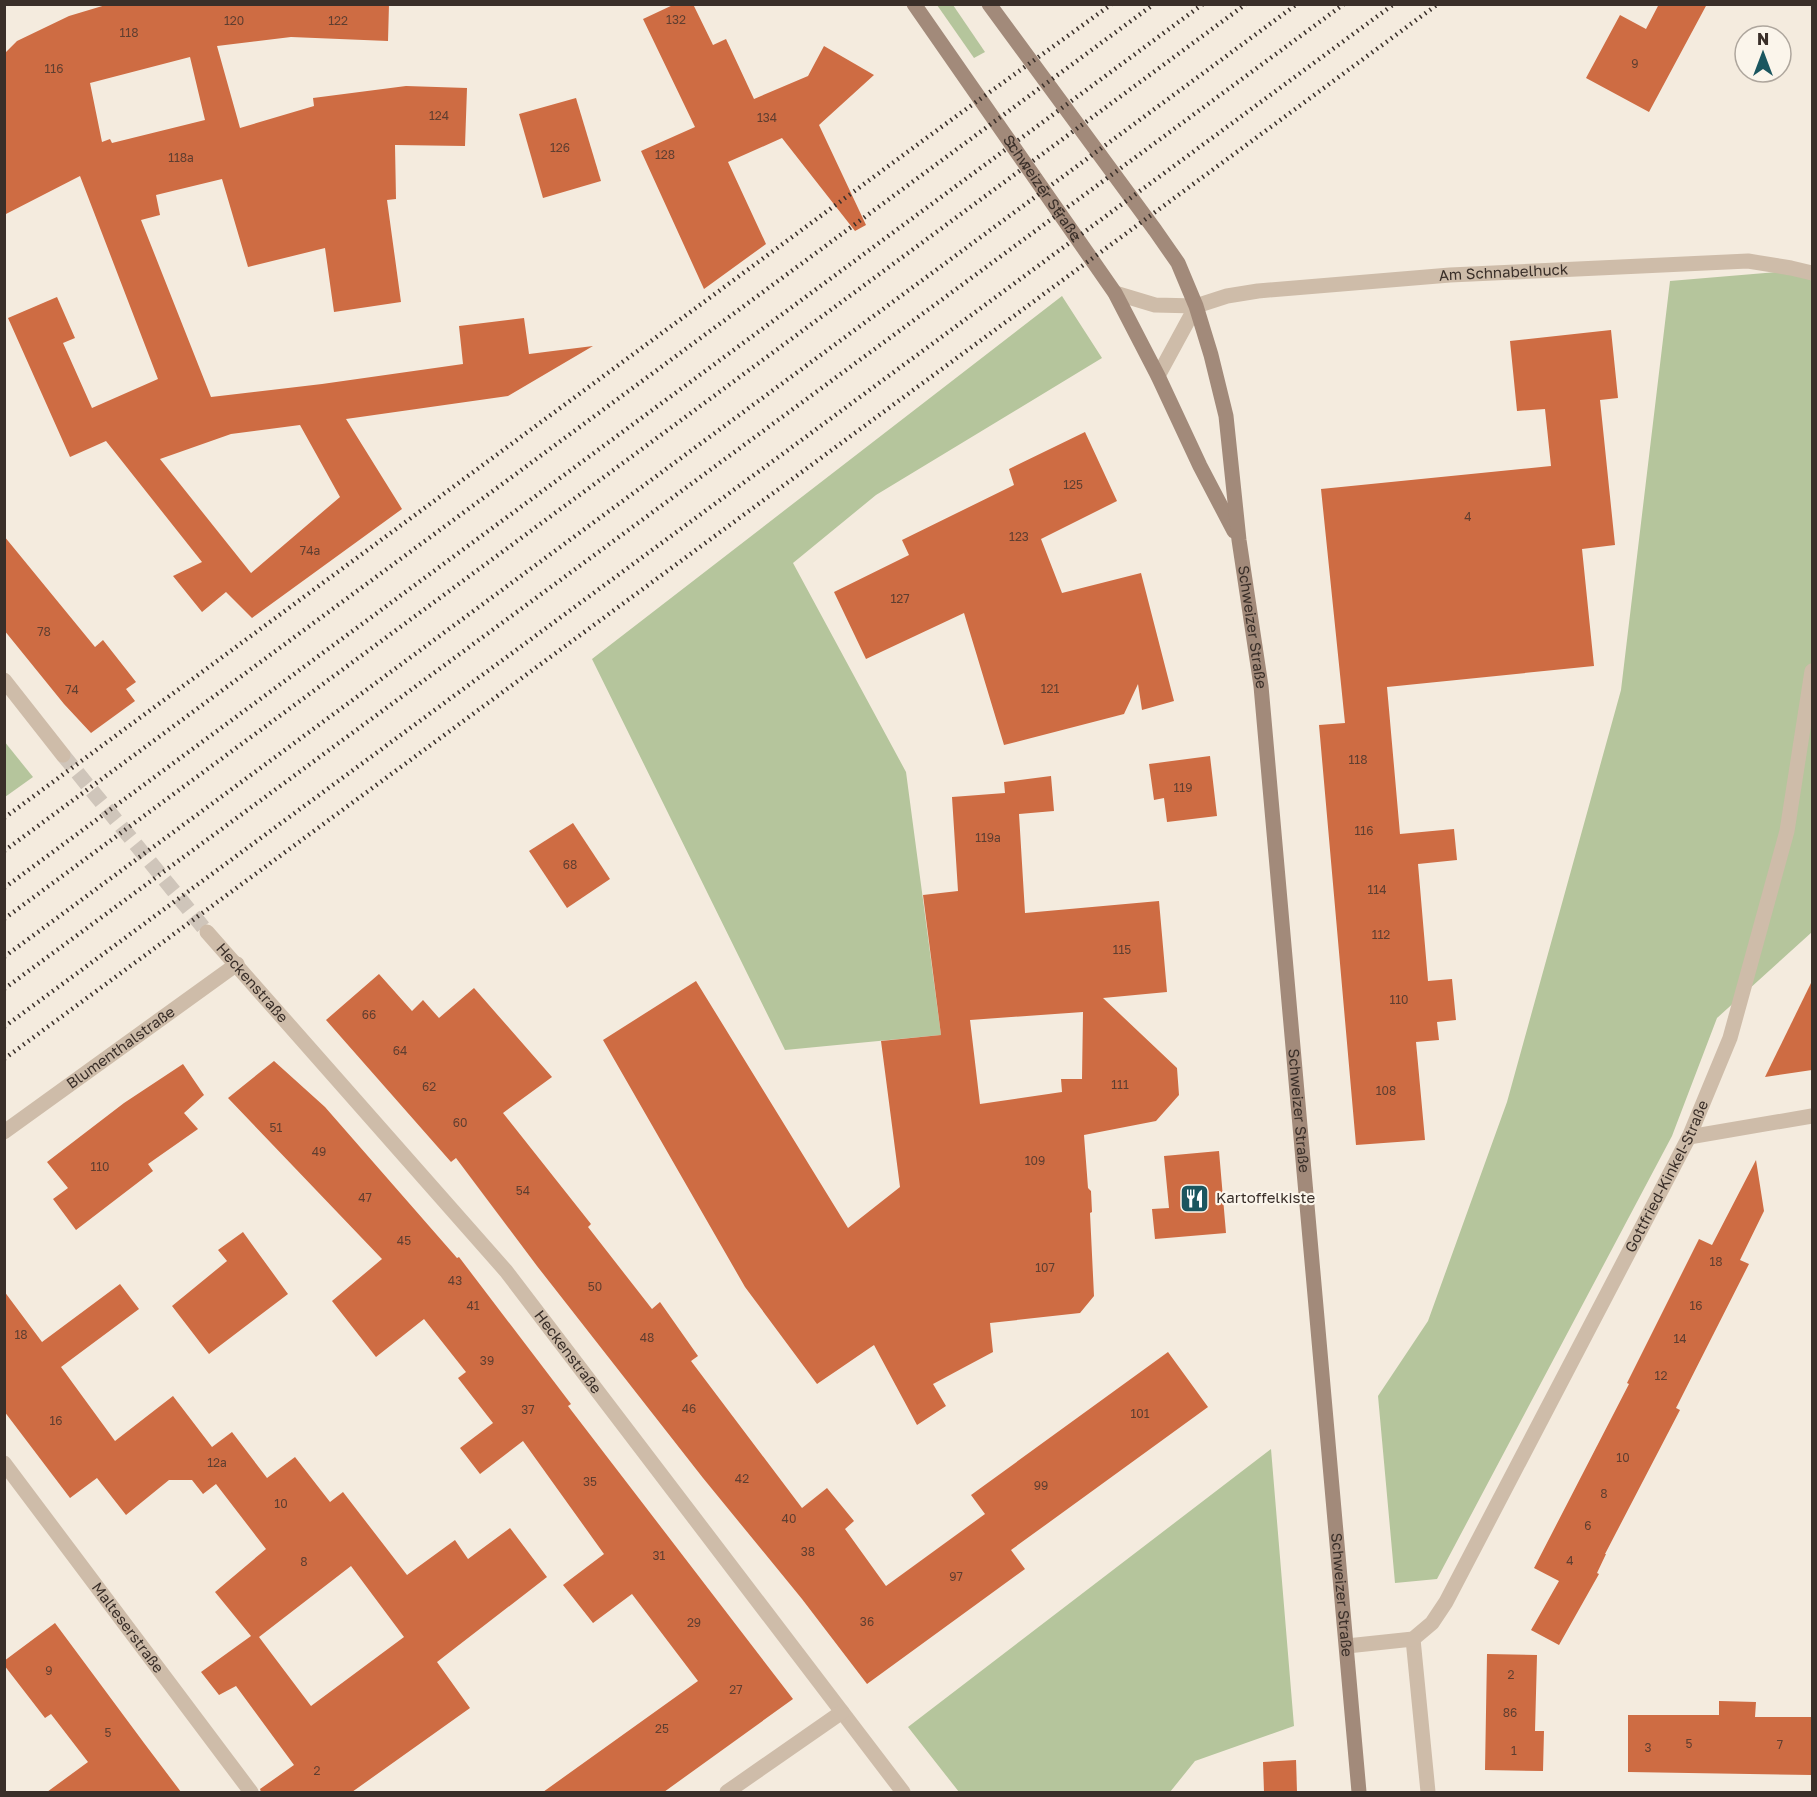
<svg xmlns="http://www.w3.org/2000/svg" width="1817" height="1797" font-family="'Golos Text',sans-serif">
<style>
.green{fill:#b5c59c}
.building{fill:#ce6c43;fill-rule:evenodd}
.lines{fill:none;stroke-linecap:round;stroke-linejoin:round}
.street-tunnel{stroke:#cfc5ba;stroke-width:15;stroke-dasharray:15 8;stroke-linecap:butt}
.street{stroke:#cebca9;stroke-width:15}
.secondary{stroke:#a28a7a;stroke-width:15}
.rail{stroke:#3a2f29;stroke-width:4.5;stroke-dasharray:1.5 4.5;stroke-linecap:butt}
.labels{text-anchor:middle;stroke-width:4.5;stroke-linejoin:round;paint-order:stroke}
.number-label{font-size:12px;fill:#5f3e30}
.street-label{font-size:15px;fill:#3a2f29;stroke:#fbf5eb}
.poi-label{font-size:15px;fill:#3a2f29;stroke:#fbf5eb;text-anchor:start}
</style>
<rect width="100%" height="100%" fill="#f4ebde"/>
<g class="green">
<path d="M937,5H953L985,52L974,58Z"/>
<path d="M1812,269V932L1717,1018L1672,1136L1437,1579L1395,1583L1378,1396L1428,1321L1507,1102L1621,690L1670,281Z"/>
<path d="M1062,296L1102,358L876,495L793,563L906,772L941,1035L785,1050L592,659Z"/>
<path d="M4,741L33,777L5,797H4Z"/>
<path d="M1271,1449L1294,1726L1195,1761L1170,1792H959L908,1727Z"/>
</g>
<g class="building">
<path d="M109,4H389L388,41L291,37L217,46L240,128L314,106L313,98L406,86L467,88L465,146L395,145L396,199L387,200L401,302L334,312L325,248L248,267L222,179L156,195L160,215L141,220L211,397L322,384L463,364L459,326L524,318L529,354L593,346L508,396L346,419L402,509L252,618L226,592L202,612L173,576L202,562L106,441L70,457L8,318L57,297L75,338L63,343L92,408L158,379L80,176L4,215V54L17,41L69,16ZM190,57L205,120L112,143L110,139L102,142L90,83ZM300,425L340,497L251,573L160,459L231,434Z"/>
<path d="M675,4H693L713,45L726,39L754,99L808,76L824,46L874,75L819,125L866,225L855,231L782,138L728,162L766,244L704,289L641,151L695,127L643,19Z"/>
<path d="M1659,4H1707L1649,112L1586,78L1620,15L1646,29Z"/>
<path d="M576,98L601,181L543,198L519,114Z"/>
<path d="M1611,330L1618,398L1600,400L1615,545L1582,549L1594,666L1387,687L1400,834L1454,829L1457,860L1418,864L1428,981L1452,979L1456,1020L1437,1022L1439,1040L1416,1042L1425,1140L1356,1145L1319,725L1345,723L1321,489L1551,466L1545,409L1517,411L1510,341Z"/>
<path d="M1085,432L1117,501L1041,539L1062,593L1141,573L1174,701L1142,710L1138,684L1124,714L1004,745L964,613L866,659L834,592L909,555L902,540L1014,485L1009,469Z"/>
<path d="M4,536L95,647L103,640L136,682L126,689L135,701L91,733L64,704L4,630Z"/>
<path d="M1210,756L1217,816L1167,822L1164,798L1154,800L1149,764Z"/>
<path d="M1051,776L1054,811L1019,814L1025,913L1159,901L1167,992L1103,998L1177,1068L1179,1095L1156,1121L1084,1135L1088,1188L1091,1191L1092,1212L1090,1213L1094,1296L1080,1313L990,1323L993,1352L933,1384L946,1406L917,1425L874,1345L817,1384L745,1287L603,1040L696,981L848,1228L900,1187L881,1041L941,1035L923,895L958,891L952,797L1005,793L1004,782ZM1083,1012L1082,1079H1061L1062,1092L980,1104L970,1020Z"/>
<path d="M573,823L610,879L567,908L529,851Z"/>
<path d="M379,974L412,1011L423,1000L439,1018L474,988L552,1077L503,1113L591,1224L588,1227L652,1309L660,1302L698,1356L691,1361L802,1508L827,1488L854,1521L845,1529L886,1586L985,1514L971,1495L1168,1352L1208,1407L1011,1550L1025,1569L867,1684L802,1599L703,1478L537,1266L456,1158L451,1162L326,1020Z"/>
<path d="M1812,981V1070L1765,1077Z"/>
<path d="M274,1061L325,1107L457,1258L459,1257L571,1404L568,1406L793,1699L664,1792H543L698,1681L632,1594L593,1623L563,1585L604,1554L523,1441L480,1474L460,1448L493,1423L458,1378L466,1372L424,1319L376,1357L332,1301L382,1259L228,1098Z"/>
<path d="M183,1064L204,1095L184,1113L198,1129L148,1164L153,1171L76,1230L53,1199L68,1188L47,1162L124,1103Z"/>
<path d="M1219,1151L1226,1233L1155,1239L1152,1209L1169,1208L1164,1156Z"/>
<path d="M1756,1160L1764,1211L1740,1260L1749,1264L1676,1408L1680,1410L1605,1554H1606L1597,1573L1599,1574L1559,1645L1531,1630L1559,1581L1534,1568L1629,1384L1627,1383L1699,1239L1712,1245Z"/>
<path d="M243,1232L288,1294L209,1354L172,1306L227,1261L218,1250Z"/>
<path d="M120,1284L139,1309L61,1367L115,1441L173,1396L212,1447L232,1432L267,1478L295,1457L330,1502L343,1492L407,1575L455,1540L468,1559L510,1528L547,1577L437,1662L470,1708L352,1792H261L260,1789L294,1765L236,1686L219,1695L201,1672L251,1636L215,1592L266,1549L216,1484L203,1494L192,1480H169L126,1515L97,1478L70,1498L4,1411V1291L42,1342ZM351,1566L404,1637L311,1706L259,1637Z"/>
<path d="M55,1623L144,1743L181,1792H47L88,1762L51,1714L45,1718L4,1665V1661Z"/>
<path d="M1487,1654L1537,1655L1535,1731H1544L1543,1771L1485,1770Z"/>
<path d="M1719,1701L1756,1702L1755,1717H1812V1775L1628,1772V1715H1719Z"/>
<path d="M1296,1760L1297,1792H1264L1263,1762Z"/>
</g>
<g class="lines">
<path class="street-tunnel" d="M63,755L207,932"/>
<g class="street">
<path id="s1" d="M1115,293L1155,305L1196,306L1227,296L1258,291L1450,275L1748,261L1791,268L1812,273"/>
<path d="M1158,376L1196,306"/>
<path d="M4,680L63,755"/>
<path id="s2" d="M207,932L506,1271L903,1792"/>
<path id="s3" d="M4,1132L237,964"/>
<path d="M1689,1137L1812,1116"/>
<path id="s4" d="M4,1463L251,1792"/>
<path d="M1413,1639L1428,1792"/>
<path id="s5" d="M1347,1646L1413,1639L1432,1623L1446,1602L1689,1137L1730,1038L1787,831L1812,671"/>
<path d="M727,1792L842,1712"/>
</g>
<g class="secondary">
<path id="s6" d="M914,4L1115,293L1158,376L1200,466L1234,531"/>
<path id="s7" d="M989,4L1155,230L1178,263L1196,306L1211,355L1226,416L1239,540L1261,686L1359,1792"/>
</g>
<g class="rail">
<path d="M4,818L940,128L1112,4"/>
<path d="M4,851L1154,4"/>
<path d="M4,888L1203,4"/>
<path d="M4,919L1246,4"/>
<path d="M4,957L1297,4"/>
<path d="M4,989L1344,4"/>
<path d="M4,1027L1394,4"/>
<path d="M4,1059L1438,4"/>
</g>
</g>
<defs>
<symbol id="restaurant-square" viewBox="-11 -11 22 22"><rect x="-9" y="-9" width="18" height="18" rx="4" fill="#1b565f" stroke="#fbf5eb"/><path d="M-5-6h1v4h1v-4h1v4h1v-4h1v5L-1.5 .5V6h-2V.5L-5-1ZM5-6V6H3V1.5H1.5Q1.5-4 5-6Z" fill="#fff"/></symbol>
</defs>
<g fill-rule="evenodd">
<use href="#restaurant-square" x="1178" y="1182" width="33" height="33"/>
</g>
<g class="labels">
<g class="number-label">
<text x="676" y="24">132</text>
<text x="234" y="25">120</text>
<text x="338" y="25">122</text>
<text x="129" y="37">118</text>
<text x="1635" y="68">9</text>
<text x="54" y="73">116</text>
<text x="439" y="120">124</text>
<text x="767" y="122">134</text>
<text x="560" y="152">126</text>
<text x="665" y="159">128</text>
<text x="181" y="162">118a</text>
<text x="1073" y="489">125</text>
<text x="1468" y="521">4</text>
<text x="1019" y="541">123</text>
<text x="310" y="555">74a</text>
<text x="900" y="603">127</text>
<text x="44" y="636">78</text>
<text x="1050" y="693">121</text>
<text x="72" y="694">74</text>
<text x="1358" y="764">118</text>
<text x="1183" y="792">119</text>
<text x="1364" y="835">116</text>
<text x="988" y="842">119a</text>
<text x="570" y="869">68</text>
<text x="1377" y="894">114</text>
<text x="1381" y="939">112</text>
<text x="1122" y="954">115</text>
<text x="1399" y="1004">110</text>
<text x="369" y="1019">66</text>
<text x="400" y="1055">64</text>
<text x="1120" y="1089">111</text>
<text x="429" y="1091">62</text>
<text x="1386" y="1095">108</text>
<text x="460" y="1127">60</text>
<text x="276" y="1132">51</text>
<text x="319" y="1156">49</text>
<text x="1035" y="1165">109</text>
<text x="100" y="1171">110</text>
<text x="523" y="1195">54</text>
<text x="365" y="1202">47</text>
<text x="404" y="1245">45</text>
<text x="1716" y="1266">18</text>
<text x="1045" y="1272">107</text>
<text x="455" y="1285">43</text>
<text x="595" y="1291">50</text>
<text x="473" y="1310">41</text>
<text x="1696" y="1310">16</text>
<text x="21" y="1339">18</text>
<text x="647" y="1342">48</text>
<text x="1680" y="1343">14</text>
<text x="487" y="1365">39</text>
<text x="1661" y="1380">12</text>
<text x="689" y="1413">46</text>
<text x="528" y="1414">37</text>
<text x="1140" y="1418">101</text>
<text x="56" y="1425">16</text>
<text x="1623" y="1462">10</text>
<text x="217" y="1467">12a</text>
<text x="742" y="1483">42</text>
<text x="590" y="1486">35</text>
<text x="1041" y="1490">99</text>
<text x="1604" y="1498">8</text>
<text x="281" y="1508">10</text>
<text x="789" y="1523">40</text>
<text x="1588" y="1530">6</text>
<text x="808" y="1556">38</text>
<text x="659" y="1560">31</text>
<text x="1570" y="1565">4</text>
<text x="304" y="1566">8</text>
<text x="956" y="1581">97</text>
<text x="867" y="1626">36</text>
<text x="694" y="1627">29</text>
<text x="49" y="1675">9</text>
<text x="1511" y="1679">2</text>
<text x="736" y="1694">27</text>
<text x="1510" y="1717">86</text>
<text x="662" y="1733">25</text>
<text x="108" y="1737">5</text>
<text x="1689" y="1748">5</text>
<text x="1780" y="1749">7</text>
<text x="1648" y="1752">3</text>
<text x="1514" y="1755">1</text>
<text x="317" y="1775">2</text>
</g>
<g class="street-label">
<text dy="5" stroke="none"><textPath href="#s6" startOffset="224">Schweizer Straße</textPath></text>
<text dy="5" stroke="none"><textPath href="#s1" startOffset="393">Am Schnabelhuck</textPath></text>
<text dy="5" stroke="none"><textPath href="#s7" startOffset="694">Schweizer Straße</textPath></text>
<text dy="5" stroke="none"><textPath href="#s2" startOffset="68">Heckenstraße</textPath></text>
<text dy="5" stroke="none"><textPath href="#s3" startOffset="144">Blumenthalstraße</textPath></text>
<text dy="5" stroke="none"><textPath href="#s7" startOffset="1180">Schweizer Straße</textPath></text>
<text dy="5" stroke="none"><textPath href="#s5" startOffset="596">Gottfried-Kinkel-Straße</textPath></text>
<text dy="5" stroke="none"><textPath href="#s2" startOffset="554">Heckenstraße</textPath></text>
<text dy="5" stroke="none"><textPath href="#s7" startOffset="1666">Schweizer Straße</textPath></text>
<text dy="5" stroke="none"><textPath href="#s4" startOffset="206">Malteserstraße</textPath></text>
</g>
<g class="poi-label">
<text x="1216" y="1203">Kartoffelkiste</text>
</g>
</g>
<rect width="1817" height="1797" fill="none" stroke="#3a2f29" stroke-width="12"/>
<g transform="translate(1763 54)"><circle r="28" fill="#fbf5eb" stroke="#aea69d" stroke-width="1.5"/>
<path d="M0-4.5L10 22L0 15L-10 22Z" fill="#1b565f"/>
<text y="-9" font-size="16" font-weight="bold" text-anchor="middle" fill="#3a2f29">N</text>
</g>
</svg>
